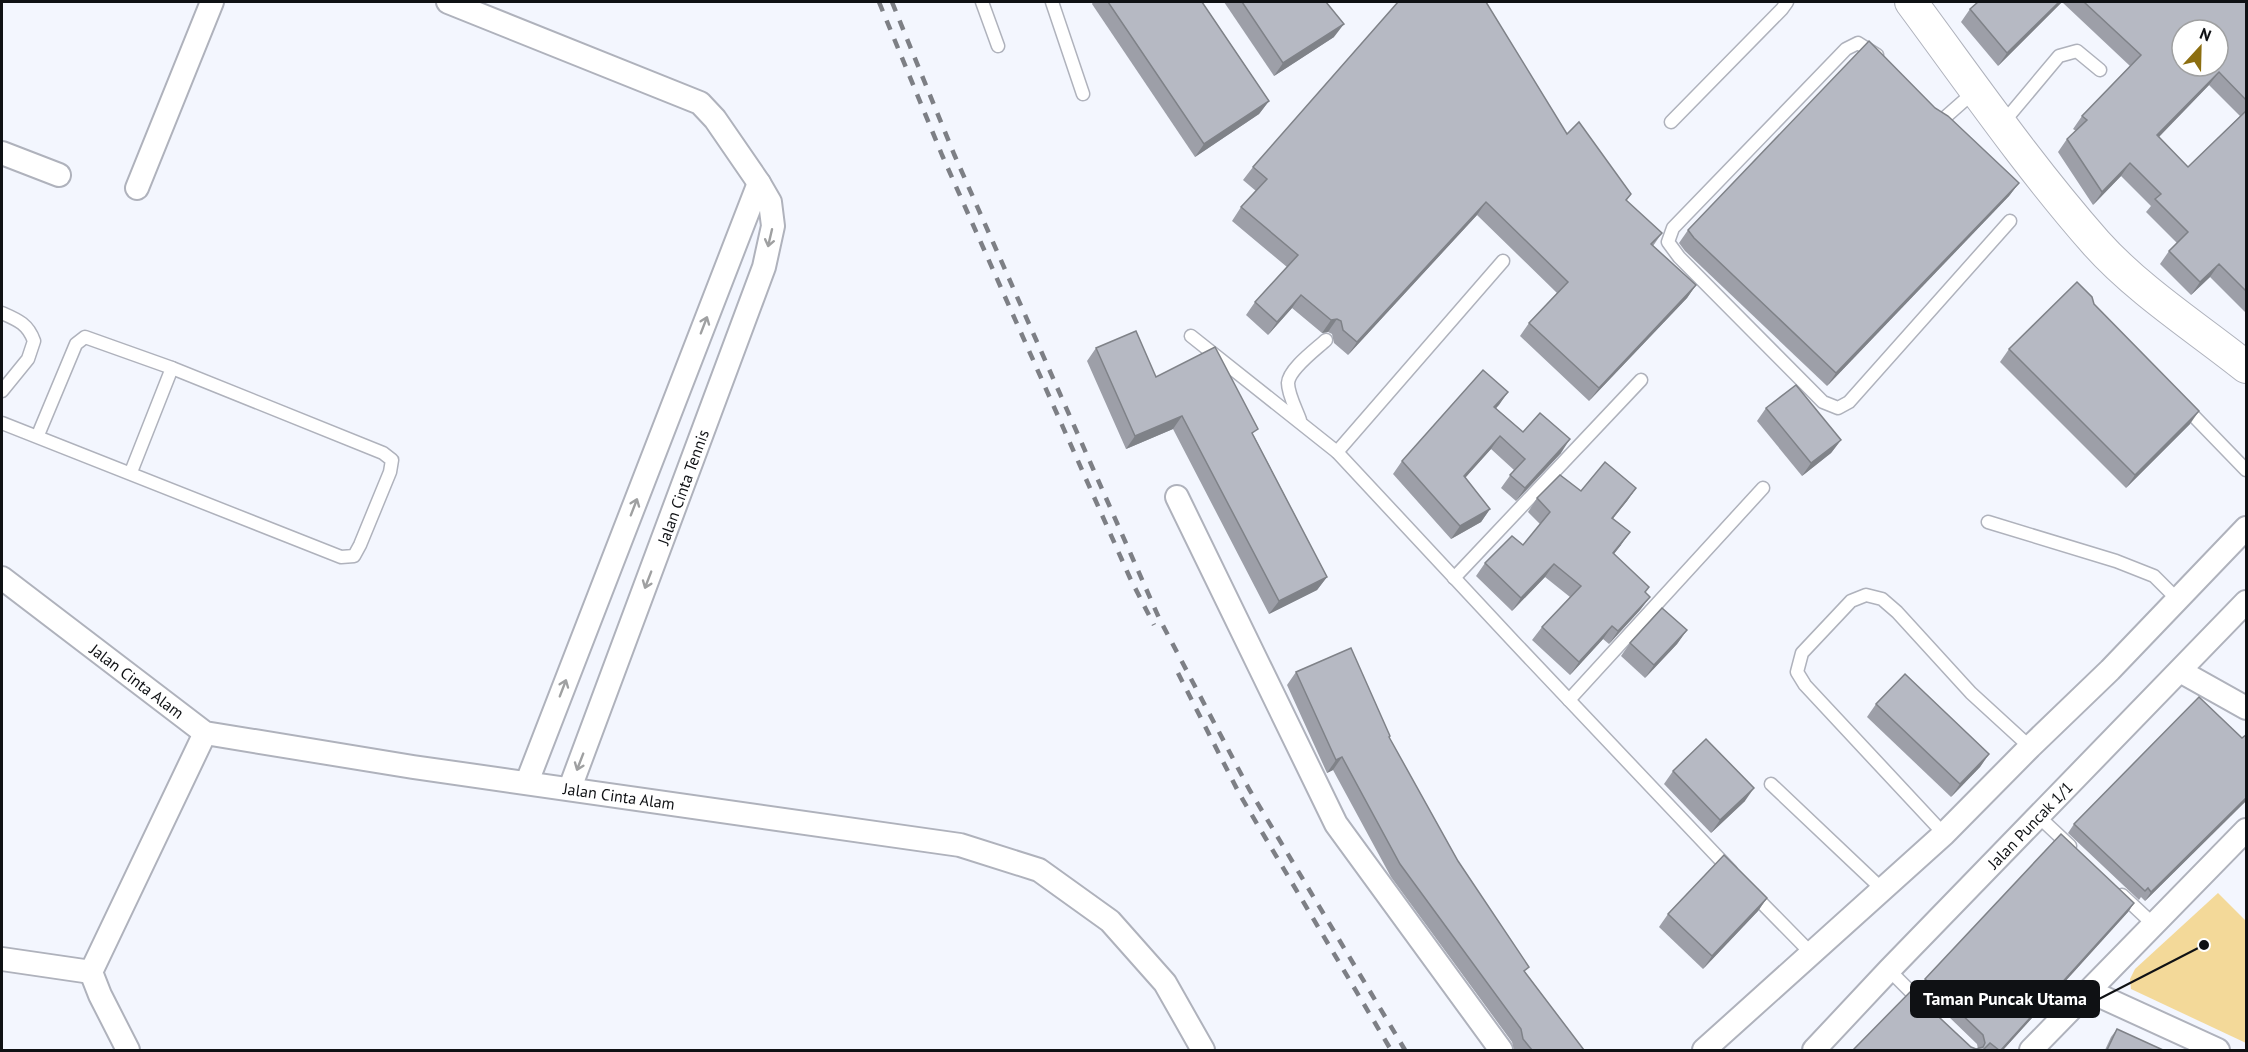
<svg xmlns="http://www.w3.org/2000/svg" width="2248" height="1052" font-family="'PT Sans',sans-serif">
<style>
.green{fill:#f3d999}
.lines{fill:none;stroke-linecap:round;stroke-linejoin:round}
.lane-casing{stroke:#afb2bc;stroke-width:15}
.street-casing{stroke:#afb2bc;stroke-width:26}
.secondary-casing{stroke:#afb2bc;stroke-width:34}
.lane{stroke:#fff;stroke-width:12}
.street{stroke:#fff;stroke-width:22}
.secondary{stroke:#fff;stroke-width:32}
.rail{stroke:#7d7f85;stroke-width:4.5;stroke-dasharray:10 10;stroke-linecap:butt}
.wall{fill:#9d9fa8;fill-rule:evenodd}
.shaded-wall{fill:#7f8288}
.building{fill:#b6b9c3;stroke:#7f8288;stroke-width:1.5;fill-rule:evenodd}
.oneway{stroke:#9fa0a1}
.labels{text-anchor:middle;stroke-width:4.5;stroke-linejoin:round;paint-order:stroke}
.street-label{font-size:16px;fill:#0f1114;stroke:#fff}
.leader{fill:none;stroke:#0f1114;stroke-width:2}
.callout-dot{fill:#0f1114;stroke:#fff;stroke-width:2}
.callout{fill:#0f1114;stroke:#0f1114;stroke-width:2}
.callout-label{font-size:18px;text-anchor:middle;font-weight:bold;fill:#fff}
</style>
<rect width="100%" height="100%" fill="#f3f6fe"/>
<path class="green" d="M2218,893L2246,921V1043L2131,989L2130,979L2135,969Z"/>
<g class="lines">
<defs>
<g id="lane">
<path d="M982,2L998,46"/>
<path d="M1052,2L1083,94"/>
<path d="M1877,55L1858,43L1846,49L1673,228L1668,242L1679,257L1823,402L1838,408L1849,402L2010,221"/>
<path d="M1936,118L1941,121L1975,91"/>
<path d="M1671,122L1782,9L1787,2"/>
<path d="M2002,124L2059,56L2077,51L2100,70"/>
<path d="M2,313C18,320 28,324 34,341L28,359L2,391"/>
<path d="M1191,336L1337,452L1516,644L1731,871"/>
<path d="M2184,406L2246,470"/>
<path d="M1300,420C1296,409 1288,394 1288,383C1289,369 1315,350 1326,340"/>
<path d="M2,423L341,557L354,556L360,545L390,472L392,460L383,453L172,368L85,337L76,344L38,435"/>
<path d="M1337,452L1503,261"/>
<path d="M131,472L172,368"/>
<path d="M1988,522L2116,561L2154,576L2178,600"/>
<path d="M1454,578L1641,380"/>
<path d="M1569,700L1763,488"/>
<path d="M1771,784L1883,890"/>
<path d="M2038,816L2070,846"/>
<path d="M1944,834L1805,685L1797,672L1802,653L1851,601L1866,595L1882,599L1897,612L1971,693L2030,747"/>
<path d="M1753,894L1812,954"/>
<path d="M2122,895L2153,924"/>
<path d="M1889,970L1922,1003"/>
</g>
<g id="street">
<path d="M448,2L700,103L715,119L759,183L770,202L773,226L764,267L570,788"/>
<path d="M2,153L59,175"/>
<path d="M137,188L212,2"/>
<path d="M1177,497L1336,824L1501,1050"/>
<path d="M2,578L205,733L413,767L960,845L1039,870L1110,921L1165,983L1203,1050"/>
<path d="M2180,671L2246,708"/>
<path d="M527,782L759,183"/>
<path d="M2,959L91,972L205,733"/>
<path d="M91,972L100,995L128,1050"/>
<path d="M2089,991L2218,1050"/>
<path d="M1704,1050L1944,834L2030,747L2110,670L2246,528"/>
<path d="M1814,1050L1889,970L2246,602"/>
<path d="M2031,1050L2246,830"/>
</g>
<path id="secondary" d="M1911,2C1971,83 2029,167 2096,243C2138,290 2197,328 2246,367"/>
</defs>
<use href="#lane" class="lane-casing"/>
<use href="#street" class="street-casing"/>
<use href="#secondary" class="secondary-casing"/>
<use href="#lane" class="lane"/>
<use href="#street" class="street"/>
<use href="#secondary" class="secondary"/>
<g class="rail">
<path d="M879,2L942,155L1130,578L1154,625"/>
<path d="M892,2L954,154L1159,618L1249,789L1405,1050"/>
<path d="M1178,673L1240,795L1391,1050"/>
</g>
</g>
<g class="wall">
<path d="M1093,2H1202L1269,101L1259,114L1195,157L1092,4Z"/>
<path d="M1224,2H1326L1334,37L1274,76Z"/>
<path d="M1978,2H2247V314L2210,277L2191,295L2160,264L2169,251L2177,243L2146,212L2151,206L2121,176L2093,205L2058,152L2067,139L2076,131L2073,129L2082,116L2130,66L2062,2L1998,66L1961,22L1970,9ZM2209,85L2240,116L2188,167L2159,137Z"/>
<path d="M1935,108L2019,183L2009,196L1827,386L1685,251L1679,243L1688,230Z"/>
<path d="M1567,134L1631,194L1626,201L1662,233L1653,246L1696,285L1687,298L1589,401L1520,336L1529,323L1557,293L1477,215L1348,355L1334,343L1332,334L1328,332L1322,333L1292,308L1268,335L1246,315L1255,302L1287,267L1232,221L1241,207L1256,191L1243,180L1253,167Z"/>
<path d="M2094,304L2190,424L2126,488L2000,362L2009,349Z"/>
<path d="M1096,348L1156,377L1254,436L1327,577L1317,590L1269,614L1173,429L1126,449L1087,361Z"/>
<path d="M1508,392L1496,408L1523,432L1561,453L1516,501L1501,488L1514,470L1491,449L1465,478L1490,509L1481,522L1451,539L1393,474L1402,461Z"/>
<path d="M1766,408L1841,440L1831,453L1802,476L1757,421Z"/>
<path d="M1636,488L1627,501L1613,518L1621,545L1614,554L1645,593L1650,597L1640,610L1609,644L1603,639L1570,675L1532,640L1542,627L1570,597L1545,577L1512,611L1476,576L1485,563L1523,545L1540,524L1528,512L1537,498L1581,491Z"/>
<path d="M1687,630L1677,644L1645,678L1621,656L1630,643Z"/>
<path d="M1296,672L1390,736L1389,738L1458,861L1525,972L1584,1050H1514L1512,1042L1391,877L1333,770L1327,773L1287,685Z"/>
<path d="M1876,704L1989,754L1980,767L1951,797L1867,717Z"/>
<path d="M2247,734V800L2145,901L2141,897L2139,900L2068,833L2074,824L2242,738Z"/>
<path d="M1673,771L1745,801L1711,833L1664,784Z"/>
<path d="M1767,898L1758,911L1703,969L1659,927L1668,914Z"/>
<path d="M2134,903L2128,912L2003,1050H1853L1971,1047L1976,1049H1978L1977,1044L1919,988L1925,979Z"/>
<path d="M2117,1029L2163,1050H2105L2111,1037Z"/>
</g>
<g class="shaded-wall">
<path d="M2059,2H2062L1998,66L2007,53Z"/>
<path d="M1344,24L1334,37L1274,76L1283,63Z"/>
<path d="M2219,72L2209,85L2148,148L2157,135Z"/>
<path d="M1269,101L1259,114L1195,157L1204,144Z"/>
<path d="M2130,163L2121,176L2093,205L2102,192Z"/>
<path d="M2019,183L2009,196L1827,386L1836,373Z"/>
<path d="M1486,202L1477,215L1348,355L1357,342Z"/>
<path d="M2219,264L2210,277L2191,295L2200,282Z"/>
<path d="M1696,285L1687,298L1589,401L1599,388Z"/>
<path d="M1301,295L1292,308L1268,335L1277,322Z"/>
<path d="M1337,319L1328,332L1322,333L1331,320Z"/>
<path d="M1508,392L1499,405L1485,420L1494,407Z"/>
<path d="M2199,411L2190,424L2126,488L2135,475Z"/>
<path d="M1182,416L1173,429L1126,449L1135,436Z"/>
<path d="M1500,436L1491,449L1455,489L1464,476Z"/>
<path d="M1570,439L1561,453L1516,501L1525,488Z"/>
<path d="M1841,440L1831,453L1802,476L1811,463Z"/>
<path d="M1636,488L1627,501L1603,531L1612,518Z"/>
<path d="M1490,509L1481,522L1451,539L1460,526Z"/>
<path d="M1630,532L1621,545L1604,566L1613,553Z"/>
<path d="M1554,564L1545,577L1512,611L1521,598Z"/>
<path d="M1327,577L1317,590L1269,614L1279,601Z"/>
<path d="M1650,597L1640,610L1609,644L1618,631Z"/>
<path d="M1612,626L1603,639L1570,675L1579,662Z"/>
<path d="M1687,630L1677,644L1645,678L1654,665Z"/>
<path d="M1989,754L1980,767L1951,797L1960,784Z"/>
<path d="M1342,757L1333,770L1327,773L1336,760Z"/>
<path d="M1754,788L1745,801L1711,833L1720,820Z"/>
<path d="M2247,797V800L2145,901L2151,892Z"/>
<path d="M1767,898L1758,911L1703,969L1712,956Z"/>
<path d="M2134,903L2128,912L2003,1050H2001Z"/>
</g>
<g class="building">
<path d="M1108,2H1202L1269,101L1204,144Z"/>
<path d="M1242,2H1326L1344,24L1283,63Z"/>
<path d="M1398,2H1486L1567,134L1579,122L1631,194L1626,200L1662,233L1651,244L1696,285L1599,388L1529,323L1568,282L1486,202L1357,342L1343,330L1341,321L1337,319L1331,320L1301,295L1277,322L1255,302L1298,255L1241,207L1267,179L1253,167Z"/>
<path d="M1978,2H2059L2007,53L1970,9Z"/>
<path d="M2084,2H2247V101L2219,72L2157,135L2188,167L2247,110V292L2219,264L2200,282L2169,251L2188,232L2155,199L2161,194L2130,163L2102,192L2067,139L2087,120L2082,116L2141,55ZM2182,30H2218V66H2182Z"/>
<path d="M1869,41L1935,108L1948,116L2019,183L1836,373L1694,238L1688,230Z"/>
<path d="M2077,282L2092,297L2094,304L2199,411L2135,475L2009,349Z"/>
<path d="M1136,331L1156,377L1215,347L1258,429L1252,433L1327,577L1279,601L1182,416L1135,436L1096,348Z"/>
<path d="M1483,370L1508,392L1494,407L1523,432L1540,413L1570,439L1525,488L1510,475L1525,459L1500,436L1464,476L1490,509L1460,526L1402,461Z"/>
<path d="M1796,385L1841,440L1811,463L1766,408Z"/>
<path d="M1605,462L1636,488L1612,518L1630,532L1613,553L1649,587L1645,592L1650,597L1618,631L1612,626L1579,662L1542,627L1581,586L1554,564L1521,598L1485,563L1512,536L1523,545L1550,512L1537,498L1560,475L1581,491Z"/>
<path d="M1662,608L1687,630L1654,665L1630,643Z"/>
<path d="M1351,648L1390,736L1389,737L1458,861L1529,967L1524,971L1584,1050H1532L1523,1039L1521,1029L1400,864L1342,757L1336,760L1296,672Z"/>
<path d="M1905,674L1989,754L1960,784L1876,704Z"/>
<path d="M2199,697L2242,738L2247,734V797L2151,892L2148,888L2145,891L2074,824Z"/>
<path d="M1706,739L1754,788L1720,820L1673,771Z"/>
<path d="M2061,834L2134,903L2001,1050H1999L1990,1043L1983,1050H1853L1911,991L1971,1047L1976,1049L1983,1047L1985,1043L1983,1035L1925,979Z"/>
<path d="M1724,855L1767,898L1712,956L1668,914Z"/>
<path d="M2117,1029L2163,1050H2107Z"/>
</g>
<defs><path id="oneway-shaft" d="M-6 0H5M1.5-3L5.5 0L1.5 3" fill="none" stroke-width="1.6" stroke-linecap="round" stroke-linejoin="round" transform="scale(1.5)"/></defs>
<g class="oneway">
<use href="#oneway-shaft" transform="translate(770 238) rotate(103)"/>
<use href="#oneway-shaft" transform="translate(704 325) rotate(-69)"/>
<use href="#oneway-shaft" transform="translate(634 507) rotate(-69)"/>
<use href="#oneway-shaft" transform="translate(648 580) rotate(111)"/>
<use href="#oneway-shaft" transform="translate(563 688) rotate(-69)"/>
<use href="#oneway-shaft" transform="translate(580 762) rotate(111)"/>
</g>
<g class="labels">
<g class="street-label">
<text transform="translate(683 487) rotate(-70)" y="6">Jalan Cinta Tennis</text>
<text transform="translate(137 681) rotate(37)" y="6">Jalan Cinta Alam</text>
<text transform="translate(619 796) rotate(8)" y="6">Jalan Cinta Alam</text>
<text transform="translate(2030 825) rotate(-46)" y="6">Jalan Puncak 1/1</text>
</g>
</g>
<path class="leader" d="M2204 945L2099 999"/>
<circle class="callout-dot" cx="2204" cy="945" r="6"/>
<rect class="callout" x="1911" y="981" width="188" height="36" rx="6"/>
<g class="callout-label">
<text x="2005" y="1005">Taman Puncak Utama</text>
</g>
<rect width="2248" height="1052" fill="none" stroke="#0f1114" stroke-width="6"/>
<g transform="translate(2200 48) rotate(22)"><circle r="28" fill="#ffffff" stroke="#9fa0a1" stroke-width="1.5"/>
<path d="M0-4.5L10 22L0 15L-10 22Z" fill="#8c6e10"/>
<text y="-9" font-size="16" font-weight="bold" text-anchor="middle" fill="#0f1114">N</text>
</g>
</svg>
